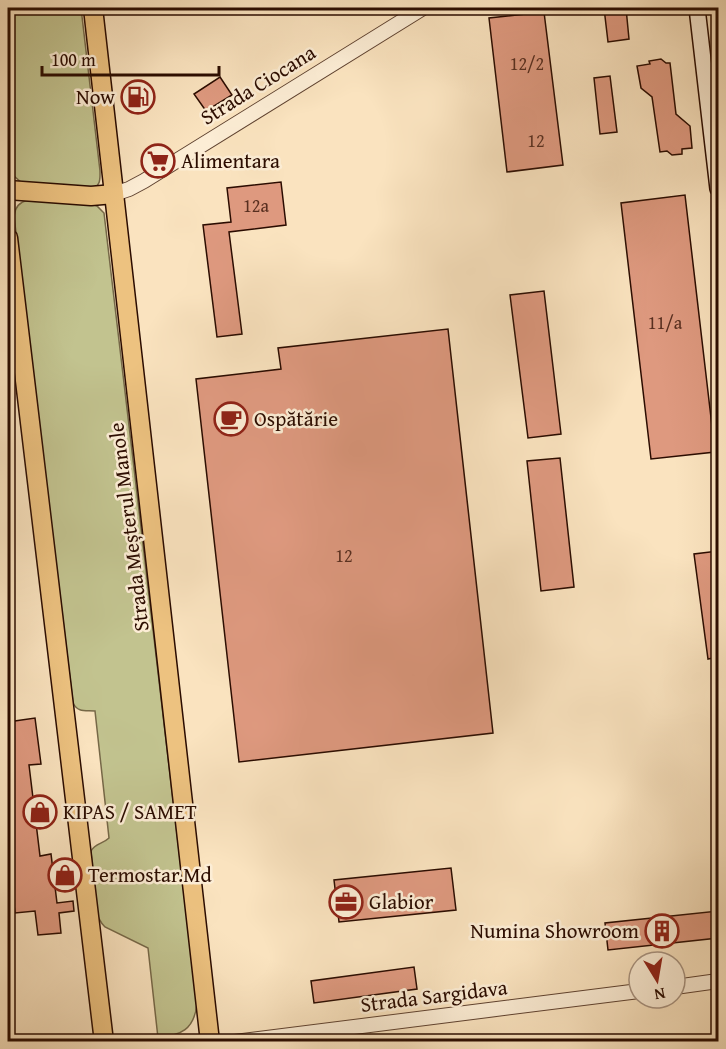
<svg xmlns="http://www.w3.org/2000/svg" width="726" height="1049" font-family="'Gentium Book Plus',serif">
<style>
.green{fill:#c2c38f;stroke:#766848;stroke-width:1.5}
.building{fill:#de997f;stroke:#2b0c00;stroke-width:1.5}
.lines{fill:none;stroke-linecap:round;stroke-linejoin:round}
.tertiary-casing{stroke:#5f4230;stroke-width:16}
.secondary-casing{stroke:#2b0c00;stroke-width:18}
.primary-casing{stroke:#2b0c00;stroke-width:21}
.tertiary{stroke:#fcedd5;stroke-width:14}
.secondary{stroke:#fcedd5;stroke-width:15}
.primary{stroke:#edc280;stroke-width:18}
.labels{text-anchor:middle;stroke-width:5;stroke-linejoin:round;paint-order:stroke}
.number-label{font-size:18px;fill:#582f20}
.street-label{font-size:21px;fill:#2b0c00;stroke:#fcedd5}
.poi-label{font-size:21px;fill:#2b0c00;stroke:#fcedd5;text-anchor:start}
</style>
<rect width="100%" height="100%" fill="#fae3bf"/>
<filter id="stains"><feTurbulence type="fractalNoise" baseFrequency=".00333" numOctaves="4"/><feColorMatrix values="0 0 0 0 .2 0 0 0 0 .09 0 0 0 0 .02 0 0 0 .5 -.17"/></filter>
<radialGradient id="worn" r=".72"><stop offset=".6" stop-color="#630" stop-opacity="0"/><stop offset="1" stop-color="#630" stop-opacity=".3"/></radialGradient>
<g class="green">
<path d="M8,8H81L100,171C100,178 101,185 93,188L22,183L14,176L8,132Z"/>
<path d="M28,200L92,204L97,206L104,213L197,1004C194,1030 181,1035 158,1038L148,948L105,927C99,921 97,916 95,908L91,851C95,843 103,844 109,838L95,711C86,710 78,713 73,703L14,216C15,207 19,202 28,200Z"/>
</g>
<g class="building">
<path d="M604,8H626L629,39L608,42Z"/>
<path d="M544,12L563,165L507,172L489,18Z"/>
<path d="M661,59L666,63H670L676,114L690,126L692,148L682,149V154L672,155L667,151L660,152L652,97L641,88L637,66L650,64L649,61Z"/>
<path d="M610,76L617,132L600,134L594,78Z"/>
<path d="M220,77L232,95L206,111L194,94Z"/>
<circle cx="139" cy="98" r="7"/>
<path d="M281,182L286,225L229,232L242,334L217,337L203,225L231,222L227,188Z"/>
<path d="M685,195L715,452L651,459L621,203Z"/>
<path d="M544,291L561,434L528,438L510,295Z"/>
<path d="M448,329L493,733L239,762L196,379L281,369L278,348Z"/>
<path d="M560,458L574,587L541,591L527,461Z"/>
<path d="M718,551V657L708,659L694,554Z"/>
<path d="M35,718L41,764L29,765L40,856L51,854L57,903L73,901L74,911L59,913L61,933L38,935L35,911L15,913L8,854V722Z"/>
<path d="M451,868L456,910L339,922L334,880Z"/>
<path d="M718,911V938L608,950L605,923Z"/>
<path d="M414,967L417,989L314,1003L311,981Z"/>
</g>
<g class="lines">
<defs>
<g id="tertiary">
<path d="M114,194L129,189L144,181L423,8"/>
<path d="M675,987L718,981"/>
<path d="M235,1042L639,991"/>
</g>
<path id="secondary" d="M697,8L718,189"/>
<g id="primary">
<path d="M93,8L210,1042"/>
<path d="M8,190L91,196L114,194"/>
<path d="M8,238L104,1042"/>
</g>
</defs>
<use href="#tertiary" class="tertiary-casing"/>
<use href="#secondary" class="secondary-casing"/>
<use href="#primary" class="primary-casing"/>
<use href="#tertiary" class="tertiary"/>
<use href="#secondary" class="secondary"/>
<use href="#primary" class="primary"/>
</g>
<defs>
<symbol id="fuel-ring" viewBox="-11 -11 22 22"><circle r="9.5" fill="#fcedd5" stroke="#8f2418" stroke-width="1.5"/><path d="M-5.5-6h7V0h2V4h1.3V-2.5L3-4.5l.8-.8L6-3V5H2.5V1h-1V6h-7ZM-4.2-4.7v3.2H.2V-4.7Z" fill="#8f2418"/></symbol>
<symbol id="supermarket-ring" viewBox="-11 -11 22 22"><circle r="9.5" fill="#fcedd5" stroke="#8f2418" stroke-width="1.5"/><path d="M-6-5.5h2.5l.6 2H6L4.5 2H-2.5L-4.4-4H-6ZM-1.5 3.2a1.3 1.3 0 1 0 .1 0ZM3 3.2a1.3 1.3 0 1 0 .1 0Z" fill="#8f2418"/></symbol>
<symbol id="cafe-ring" viewBox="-11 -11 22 22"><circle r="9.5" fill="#fcedd5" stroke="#8f2418" stroke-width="1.5"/><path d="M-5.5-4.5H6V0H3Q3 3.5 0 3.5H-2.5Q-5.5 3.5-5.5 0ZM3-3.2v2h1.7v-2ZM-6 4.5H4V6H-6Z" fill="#8f2418"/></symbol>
<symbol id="shop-ring" viewBox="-11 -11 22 22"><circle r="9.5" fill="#fcedd5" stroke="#8f2418" stroke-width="1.5"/><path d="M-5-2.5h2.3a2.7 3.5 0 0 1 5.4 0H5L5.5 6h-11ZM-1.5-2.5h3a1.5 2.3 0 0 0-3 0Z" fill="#8f2418"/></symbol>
<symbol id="office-ring" viewBox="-11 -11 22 22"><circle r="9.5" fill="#fcedd5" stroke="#8f2418" stroke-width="1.5"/><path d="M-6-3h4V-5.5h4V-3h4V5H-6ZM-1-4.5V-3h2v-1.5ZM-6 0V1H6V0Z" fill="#8f2418"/></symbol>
<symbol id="building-ring" viewBox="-11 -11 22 22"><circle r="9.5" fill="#fcedd5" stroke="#8f2418" stroke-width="1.5"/><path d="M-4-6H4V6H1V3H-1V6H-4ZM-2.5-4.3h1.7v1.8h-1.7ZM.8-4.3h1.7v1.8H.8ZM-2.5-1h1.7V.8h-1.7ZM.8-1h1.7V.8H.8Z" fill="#8f2418"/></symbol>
</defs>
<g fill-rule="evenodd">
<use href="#fuel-ring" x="119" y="78" width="38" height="38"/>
<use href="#supermarket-ring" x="139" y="142" width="38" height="38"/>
<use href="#cafe-ring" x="212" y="400" width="38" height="38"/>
<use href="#shop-ring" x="21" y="793" width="38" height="38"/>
<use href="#shop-ring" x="46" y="856" width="38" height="38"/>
<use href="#office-ring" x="327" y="883" width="38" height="38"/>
<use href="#building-ring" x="643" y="912" width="38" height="38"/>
</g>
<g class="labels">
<g class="number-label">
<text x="527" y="70">12/2</text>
<text x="536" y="147">12</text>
<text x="256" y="212">12a</text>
<text x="665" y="329">11/a</text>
<text x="344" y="562">12</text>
</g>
<g class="street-label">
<text transform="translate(258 85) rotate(-32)" y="7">Strada Ciocana</text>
<text transform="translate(129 527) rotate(-97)" y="7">Strada Meșterul Manole</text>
<text transform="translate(434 996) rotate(-7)" y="7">Strada Sargidava</text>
</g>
<g class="poi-label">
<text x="115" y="104" text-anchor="end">Now</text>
<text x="181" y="168">Alimentara</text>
<text x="254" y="426">Ospătărie</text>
<text x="63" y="819">KIPAS / SAMET</text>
<text x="88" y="882">Termostar.Md</text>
<text x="369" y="909">Glabior</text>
<text x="639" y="938" text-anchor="end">Numina Showroom</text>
</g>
</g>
<rect width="726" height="1049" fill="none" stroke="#fae3bf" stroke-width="30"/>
<rect x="9" y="9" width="708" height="1031" fill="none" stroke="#2b0c00" stroke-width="3"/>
<rect x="15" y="15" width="696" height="1019" fill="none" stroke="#2b0c00" stroke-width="1.5"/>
<g transform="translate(657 980) rotate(169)"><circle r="28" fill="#fcedd5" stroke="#a89380" stroke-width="1.5"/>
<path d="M0-4.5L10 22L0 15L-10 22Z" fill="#8f2418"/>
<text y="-9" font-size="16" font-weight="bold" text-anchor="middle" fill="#2b0c00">N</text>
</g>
<path d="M42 66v9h177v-9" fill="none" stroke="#2b0c00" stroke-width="3"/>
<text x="51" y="66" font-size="18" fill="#2b0c00" stroke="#fcedd5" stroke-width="4.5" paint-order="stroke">100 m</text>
<rect width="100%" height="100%" filter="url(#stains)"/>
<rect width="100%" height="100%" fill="url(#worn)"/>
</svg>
